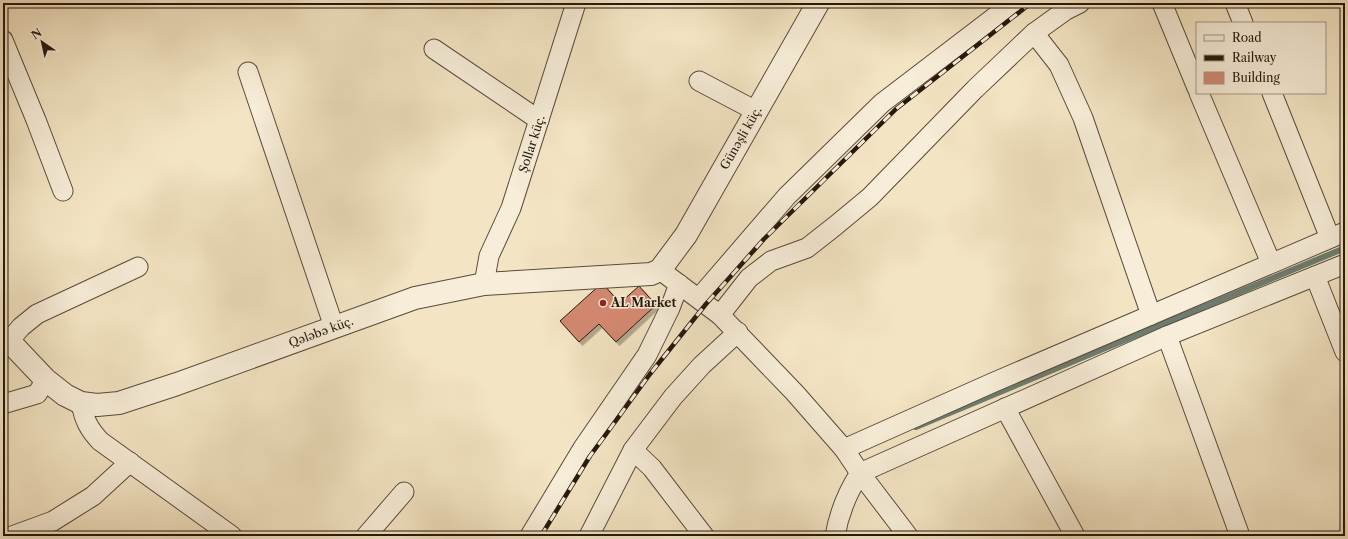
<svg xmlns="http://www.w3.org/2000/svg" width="1348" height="539" font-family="'Libre Caslon Text',serif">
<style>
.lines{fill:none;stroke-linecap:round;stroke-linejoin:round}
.stream{stroke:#6c7c70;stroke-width:6}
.building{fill:#d48971;stroke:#26180c;filter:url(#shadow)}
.minor-casing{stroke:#594b3a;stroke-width:21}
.tertiary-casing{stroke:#594b3a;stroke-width:24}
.minor{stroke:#f7edd8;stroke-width:19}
.tertiary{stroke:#f7edd8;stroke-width:22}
.rail-casing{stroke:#26180c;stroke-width:4.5}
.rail{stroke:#f7edd8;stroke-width:3;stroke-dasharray:9;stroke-linecap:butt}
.poi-dot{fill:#8f2418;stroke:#f7edd8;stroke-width:1.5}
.labels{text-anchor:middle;stroke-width:3;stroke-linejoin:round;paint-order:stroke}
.street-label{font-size:12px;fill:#26180c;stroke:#f7edd8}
.poi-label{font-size:12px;font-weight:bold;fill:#26180c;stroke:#f7edd8;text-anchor:start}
</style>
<defs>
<filter id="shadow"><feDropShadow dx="3.5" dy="3.5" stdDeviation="0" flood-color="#0004"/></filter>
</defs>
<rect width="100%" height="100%" fill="#f3e4c3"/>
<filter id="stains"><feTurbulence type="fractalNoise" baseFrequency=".005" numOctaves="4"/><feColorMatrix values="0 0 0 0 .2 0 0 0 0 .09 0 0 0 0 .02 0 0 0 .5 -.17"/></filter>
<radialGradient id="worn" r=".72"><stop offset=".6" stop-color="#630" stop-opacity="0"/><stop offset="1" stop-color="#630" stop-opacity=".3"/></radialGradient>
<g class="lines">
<path class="stream" d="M916,427L1345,248"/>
</g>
<path class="building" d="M602,283L620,303L639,286L656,305L616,342L599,324L579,342L560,321Z"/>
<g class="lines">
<defs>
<g id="minor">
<path d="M1162,3L1197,88"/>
<path d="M1235,3L1243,23"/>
<path d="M1034,33L1059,65L1083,118L1151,315"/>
<path d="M3,40L36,120L63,191"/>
<path d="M434,49L539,120"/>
<path d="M248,72L334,327"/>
<path d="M699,81L756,111"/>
<path d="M1199,93L1271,263"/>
<path d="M1272,93L1330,238"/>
<path d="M660,270L720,315L795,393L844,449L860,473L908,536"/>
<path d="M1315,276L1345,352"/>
<path d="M484,284L489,256L511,208L576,3"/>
<path d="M699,298L787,196L882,103L1013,3"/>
<path d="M720,315L749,278L771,261L807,248L835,226L870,197L975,89L1034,33L1066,10L1080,3"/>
<path d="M1167,336L1240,536"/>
<path d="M9,341L21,327L37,314L138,267"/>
<path d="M81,403C84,420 89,429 100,441L232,536"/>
<path d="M3,404L37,394L46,380"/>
<path d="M1005,408L1075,536"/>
<path d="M844,449L992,383L1345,232"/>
<path d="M633,450L652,468L704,536"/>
<path d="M12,536L53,521L93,496L130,462"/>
<path d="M366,536L404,492"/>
<path d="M530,536L583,448L647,355L670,308L679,284"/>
<path d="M589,536L633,450L673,397L702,365L738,332"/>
<path d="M835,536C839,513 847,493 860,473L1167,336L1345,264"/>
</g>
<path id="tertiary" d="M3,337L9,341L46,380L65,395L81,403L97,405L119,403L177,384L415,298L484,284L651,274L660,270L686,235L818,3"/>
</defs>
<use href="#minor" class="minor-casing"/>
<use href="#tertiary" class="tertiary-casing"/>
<use href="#minor" class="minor"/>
<use href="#tertiary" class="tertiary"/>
<defs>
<path id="rail" d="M541,536L590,456L650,374L706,304L764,239L896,109L1031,3"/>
</defs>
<use href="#rail" class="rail-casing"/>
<use href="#rail" class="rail"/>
</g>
<circle class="poi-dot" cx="603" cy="303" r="4"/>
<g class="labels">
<g class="street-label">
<text transform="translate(741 138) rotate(-60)" y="4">Günəşli küç.</text>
<text transform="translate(532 144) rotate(-72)" y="4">Şollar küç.</text>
<text transform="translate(321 332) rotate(-20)" y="4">Qələbə küç.</text>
</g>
<g class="poi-label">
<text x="611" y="307">AL Market</text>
</g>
</g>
<rect width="1348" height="539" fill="none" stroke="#f3e4c3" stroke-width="16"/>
<rect x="4" y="4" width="1340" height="531" fill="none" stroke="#26180c" stroke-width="2"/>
<rect x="8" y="8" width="1332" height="523" fill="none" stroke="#26180c"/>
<rect x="1196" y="22" width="130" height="72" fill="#f7edd8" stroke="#a39886"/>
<rect x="1204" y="35" width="20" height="6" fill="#f7edd8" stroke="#a39886"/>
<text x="1232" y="42" font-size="12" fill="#26180c">Road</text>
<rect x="1204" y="55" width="20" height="6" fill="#26180c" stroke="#a39886"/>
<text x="1232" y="62" font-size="12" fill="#26180c">Railway</text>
<rect x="1204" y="72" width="20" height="12" fill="#d48971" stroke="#a39886"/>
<text x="1232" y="82" font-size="12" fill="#26180c">Building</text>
<g transform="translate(42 42) rotate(326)" stroke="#f7edd8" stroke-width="3" paint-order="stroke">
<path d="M0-3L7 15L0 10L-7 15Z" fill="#26180c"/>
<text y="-6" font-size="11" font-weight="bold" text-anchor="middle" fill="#26180c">N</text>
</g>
<rect width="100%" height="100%" filter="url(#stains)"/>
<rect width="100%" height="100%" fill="url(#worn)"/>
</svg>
